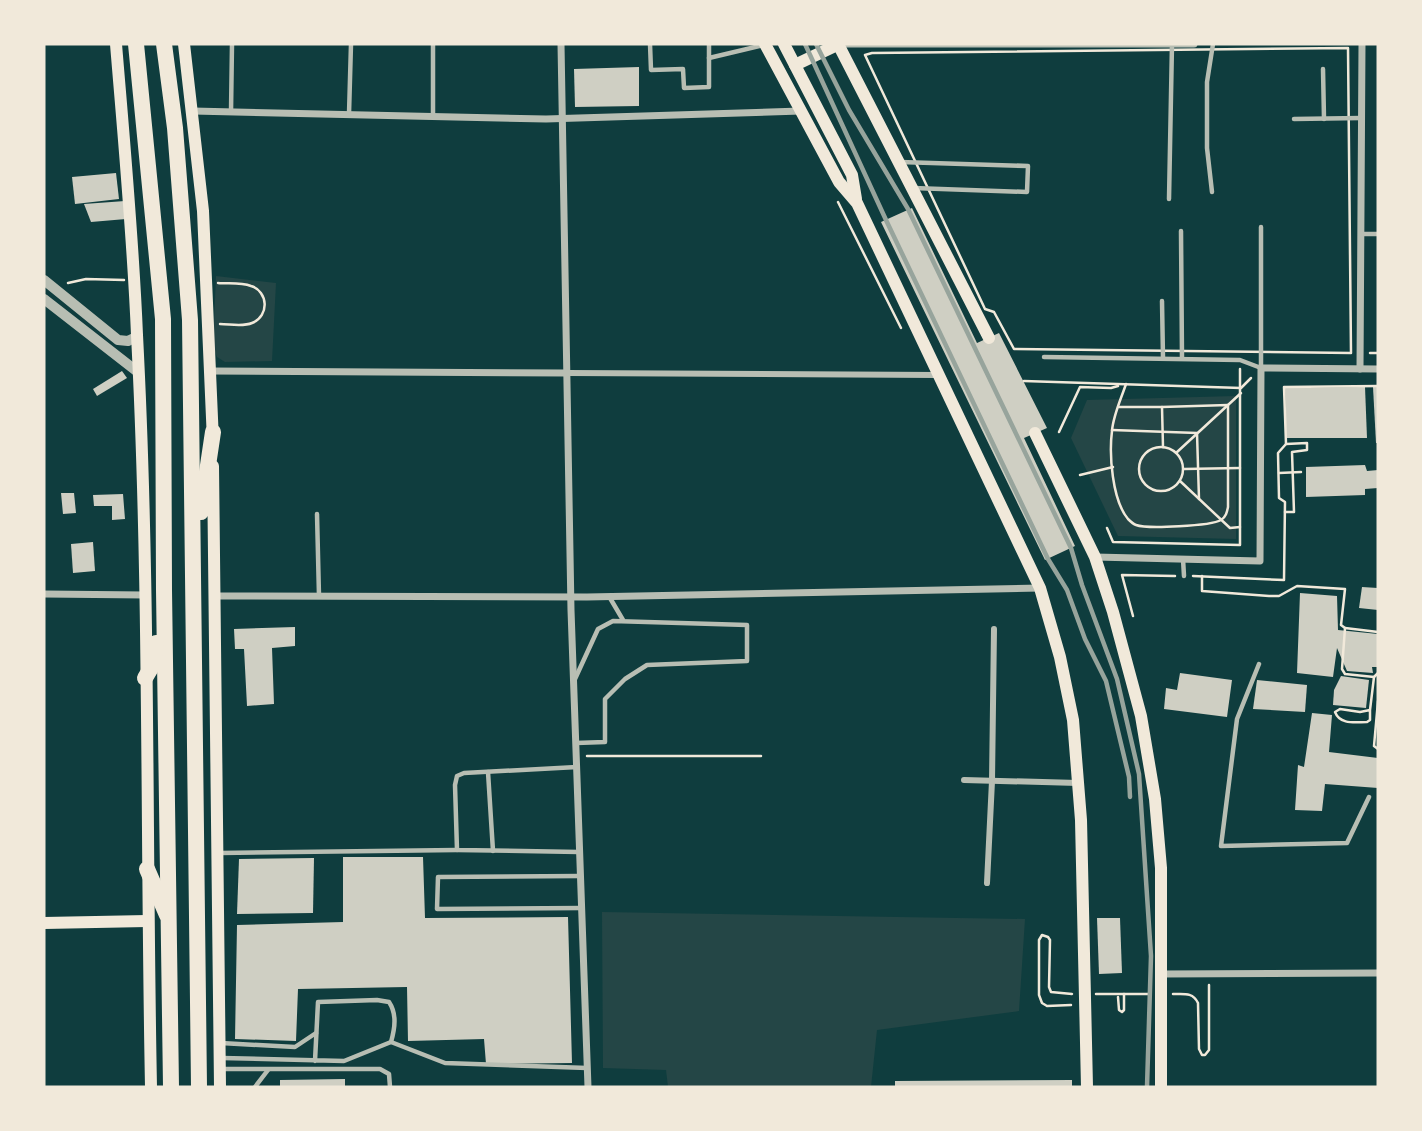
<svg xmlns="http://www.w3.org/2000/svg" width="1422" height="1131" font-family="Georgia,serif">
<style>
.green{fill:#244646}
.building{fill:#cfcfc3}
.lines{fill:none;stroke-linecap:round;stroke-linejoin:round}
.path{stroke:#f1e9da;stroke-width:2.5}
.service{stroke:#b8beb3;stroke-width:4.5}
.pedestrian{stroke:#b8beb3;stroke-width:6}
.minor{stroke:#b8beb3;stroke-width:7}
.tertiary{stroke:#b8beb3;stroke-width:10}
.secondary{stroke:#f1e9da;stroke-width:12}
.primary{stroke:#f1e9da;stroke-width:12}
.motorway{stroke:#f1e9da;stroke-width:16}
.rail{stroke:#97a49c;stroke-width:4.5}
</style>
<rect width="100%" height="100%" fill="#0f3d3e"/>
<g class="green">
<path d="M216,276L276,283L272,361L225,362L217,357L213,347Z"/>
<path d="M1236,396V539L1118,536L1071,438L1087,400Z"/>
<path d="M602,912L1025,919L1019,1011L877,1030L871,1087H668L666,1070L603,1068Z"/>
</g>
<g class="building">
<path d="M639,67V106L575,107L574,69Z"/>
<path d="M116,173L119,199L75,204L72,177Z"/>
<path d="M125,201L126,219L91,222L84,204Z"/>
<path d="M912,208L977,343L999,333L1047,428L1024,438L1075,546L1045,560L881,222Z"/>
<path d="M122,371L127,378L97,396L93,389Z"/>
<path d="M1365,387L1367,438H1286L1285,388Z"/>
<path d="M1373,387H1378V443H1376Z"/>
<path d="M1365,465L1367,471L1378,470V488L1365,489V495L1306,497V467Z"/>
<path d="M61,493H74L76,513L63,514Z"/>
<path d="M123,494L125,519L112,520V506H94L93,495Z"/>
<path d="M93,542L95,571L73,573L71,544Z"/>
<path d="M1362,587L1378,588V610L1359,608Z"/>
<path d="M1300,593L1337,596L1338,630L1378,634V667H1372L1373,673L1347,671L1337,648L1333,677L1297,673Z"/>
<path d="M295,627V646L272,648L274,704L247,706L244,649H235L234,629Z"/>
<path d="M1180,673L1232,680L1227,717L1164,709L1166,688L1177,690Z"/>
<path d="M1341,676L1369,680L1366,708L1333,705L1334,690Z"/>
<path d="M1257,680L1307,685L1305,712L1253,709Z"/>
<path d="M1312,713L1332,715L1329,752L1378,758V788L1325,784L1322,811L1295,810L1298,765L1304,767Z"/>
<path d="M343,857H423L425,918L568,917L572,1063L486,1064L484,1039L408,1041L407,987L298,989L296,1041L235,1039L237,925L343,922Z"/>
<path d="M314,858L313,913L237,914L239,859Z"/>
<path d="M1097,918H1120L1122,973L1099,974Z"/>
<path d="M345,1079V1087H280V1080Z"/>
<path d="M1072,1080V1087H895V1081Z"/>
</g>
<g class="lines">
<g class="path">
<path d="M1348,48L1351,353L1014,349L994,312L985,309L865,55L872,53Z"/>
<path d="M838,202L901,328"/>
<path d="M68,283L86,279L124,280"/>
<path d="M218,283C228,284 241,282 251,286C268,291 270,316 252,323C243,327 230,324 220,324"/>
<path d="M1370,353H1378"/>
<path d="M1024,381L1241,388L1251,378"/>
<path d="M1126,384C1121,399 1113,416 1112,431C1109,454 1112,500 1128,519C1130,521 1133,524 1136,525C1147,529 1211,526 1221,520C1226,517 1227,512 1228,507V405L1162,407L1163,447"/>
<path d="M1119,407H1162"/>
<path d="M1112,430L1197,433L1199,499"/>
<path d="M1059,432L1080,387L1111,388L1118,386"/>
<circle cx="1161" cy="469" r="22"/>
<path d="M1176,453L1241,393"/>
<path d="M1184,469L1240,468"/>
<path d="M1279,473L1301,472"/>
<path d="M1080,475L1113,467"/>
<path d="M1180,481L1230,528L1240,527"/>
<path d="M1285,512H1294L1292,452L1307,450V443L1286,444"/>
<path d="M1107,528L1113,542L1240,545V369"/>
<path d="M1193,576L1284,580L1285,502L1279,498L1278,453L1286,444L1284,387L1378,386"/>
<path d="M1202,576V591L1269,596H1279L1297,586L1345,589L1341,625L1345,628L1342,669L1345,674L1374,677L1378,673"/>
<path d="M1133,616L1122,575L1175,576"/>
<path d="M1345,628L1378,632"/>
<path d="M1378,701L1374,746L1378,749"/>
<path d="M1370,710V720L1367,722C1355,722 1340,725 1335,712L1340,709L1360,712L1370,710L1374,677"/>
<path d="M587,756H761"/>
<path d="M1096,994H1149"/>
<path d="M1173,994C1184,994 1193,992 1198,1003L1199,1049L1202,1055H1205L1209,1050V985"/>
<path d="M1118,997L1119,1010L1122,1012L1124,1010V994"/>
<path d="M1071,1005L1047,1006L1042,1003L1039,995V940L1042,935L1048,937L1050,940L1049,987L1051,992L1072,994"/>
</g>
<g class="service">
<path d="M650,44L651,70L683,69L684,88L709,87V44"/>
<path d="M709,58L764,45"/>
<path d="M1323,69L1324,119"/>
<path d="M231,112L232,44"/>
<path d="M349,114L351,44"/>
<path d="M433,116V44"/>
<path d="M1294,119L1361,118"/>
<path d="M900,162L1028,166L1027,192L913,188"/>
<path d="M1212,192L1207,148V82L1213,44"/>
<path d="M1169,199L1172,44"/>
<path d="M1181,231L1182,358"/>
<path d="M1361,234H1378"/>
<path d="M1162,301L1163,358"/>
<path d="M1044,357L1240,360L1261,368V227"/>
<path d="M317,514L319,596"/>
<path d="M1183,559L1184,576"/>
<path d="M610,598L623,620"/>
<path d="M1259,664L1237,719L1221,846L1347,843L1369,797"/>
<path d="M575,679L598,629L613,621L747,625V661L647,665L625,679L605,699V742L576,743"/>
<path d="M577,767L464,773L457,776L455,785L457,850L579,852"/>
<path d="M488,772L493,851"/>
<path d="M220,853L457,850"/>
<path d="M580,876L438,877L437,909L582,908"/>
<path d="M391,1042L445,1063L587,1068"/>
<path d="M221,1043L295,1047L316,1033"/>
<path d="M222,1058L344,1061L391,1042C395,1028 397,1014 389,1002L377,1000L318,1002L315,1061"/>
<path d="M223,1069H380L389,1074L390,1087"/>
<path d="M255,1087L268,1070"/>
</g>
<g class="pedestrian">
<path d="M567,373L938,375"/>
<path d="M964,780L1078,783"/>
<path d="M987,883L992,781L994,629"/>
</g>
<g class="minor">
<path d="M561,44L571,610L588,1087"/>
<path d="M839,44H1194"/>
<path d="M193,111L546,119L801,111"/>
<path d="M1360,369L1362,44"/>
<path d="M210,371L567,373"/>
<path d="M1095,557L1260,561L1261,368L1378,369"/>
<path d="M44,594L145,595"/>
<path d="M215,596L587,597L1040,588"/>
<path d="M1162,974L1378,973"/>
</g>
<g class="tertiary">
<path d="M44,280L118,340L128,341L138,336"/>
<path d="M44,299L139,373"/>
</g>
<g class="secondary">
<path d="M765,44L839,182L857,203L1040,588L1060,657L1073,720L1081,820L1087,1087"/>
<path d="M784,44L852,175L856,199"/>
<path d="M838,44L989,338"/>
<path d="M795,65L839,44"/>
<path d="M1035,433L1095,557L1113,612L1141,716L1155,799L1161,868V1087"/>
<path d="M44,923L147,921"/>
</g>
<g class="primary">
<path d="M116,44C124,141 133,237 137,335C150,585 146,837 151,1087"/>
<path d="M184,44L203,211L213,441"/>
<path d="M213,466L220,1087"/>
</g>
<g class="motorway">
<path d="M136,44L163,319L164,590L171,1087"/>
<path d="M164,44L175,128L190,320L199,1087"/>
<path d="M201,512L213,432"/>
<path d="M145,678L154,663L156,643"/>
<path d="M147,869L167,915"/>
</g>
<g class="rail">
<path d="M805,44L886,220L1048,559L1067,590L1085,639L1106,681L1129,777L1130,797"/>
<path d="M816,44L849,110L908,209L1071,548L1082,585L1117,679L1139,774L1151,956L1147,1087"/>
</g>
</g>
<rect width="1422" height="1131" fill="none" stroke="#f1e9da" stroke-width="91"/>
</svg>
